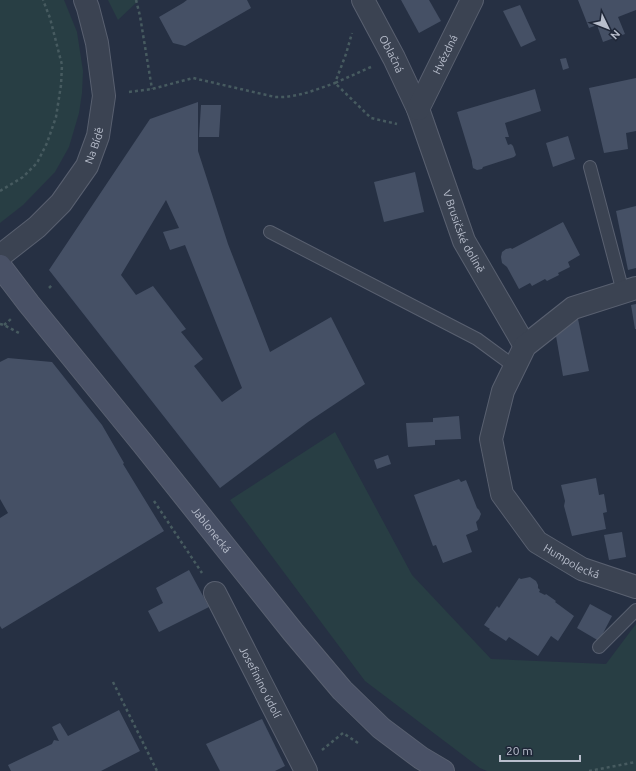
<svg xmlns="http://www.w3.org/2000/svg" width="636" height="771" font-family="Ubuntu,sans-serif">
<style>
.green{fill:#283e44}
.building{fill:#455065;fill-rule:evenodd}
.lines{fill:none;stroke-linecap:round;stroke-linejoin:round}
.service-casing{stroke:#596070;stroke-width:14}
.minor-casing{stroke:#596070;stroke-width:24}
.tertiary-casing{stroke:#596070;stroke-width:24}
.secondary-casing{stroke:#596070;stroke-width:24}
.path{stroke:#475b60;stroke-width:2.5;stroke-dasharray:3 3;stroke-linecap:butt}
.service{stroke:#3b4352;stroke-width:12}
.minor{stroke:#3b4352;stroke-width:22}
.tertiary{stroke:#3b4352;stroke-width:22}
.secondary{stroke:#495166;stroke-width:22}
.labels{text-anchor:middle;stroke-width:3;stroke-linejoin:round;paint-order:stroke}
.street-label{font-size:11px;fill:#b8becc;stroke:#1f2738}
</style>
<rect width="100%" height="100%" fill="#263043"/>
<g class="green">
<path d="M0,0H64L77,32L83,71L82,93L79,113L69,147L55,172L23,205L0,223Z"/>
<path d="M108,0H139L118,20Z"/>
<path d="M335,432L412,575L491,659L606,664L636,624V771H487L480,768L365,681L230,500Z"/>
</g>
<g class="building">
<path d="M187,0H247L251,8L185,46L173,43L159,17L183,3Z"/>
<path d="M401,0H429L441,21L419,33Z"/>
<path d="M578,0H636V10L618,17L625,34L603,42L597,25L589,28Z"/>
<path d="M520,5L536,40L521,47L503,11Z"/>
<path d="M566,58L569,68L563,70L560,59Z"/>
<path d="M636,78V131L626,133L628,149L604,153L589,88Z"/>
<path d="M535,89L541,111L505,123L509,137H505L508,145L511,144L513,146L516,155L514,157L483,167L482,169L477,170L473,168L472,163V161L457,112Z"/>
<path d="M198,102V151L228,244L270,352L331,317L365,384L308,422L220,488L49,270L150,119ZM166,200L179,228L163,232L170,250L185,245L242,388L222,402L194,366L203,359L181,332L186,329L153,286L136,295L121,275Z"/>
<path d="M201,105H221L219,137H199Z"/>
<path d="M568,136L575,159L553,167L546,143Z"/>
<path d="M415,172L424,212L384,222L374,182Z"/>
<path d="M636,206V268L628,270L616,211Z"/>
<path d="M563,222L580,255L568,262L570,267L558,273L559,275L547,281L545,279L532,286L530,283L519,289L507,267L502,263L501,257L502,252L506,249L511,248L512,249Z"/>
<path d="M636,304V329H635L631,305Z"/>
<path d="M578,319L589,371L563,376L556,336Z"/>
<path d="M8,358L52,362L102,425L124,463L123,464L164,531L2,629L0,626V518L8,513L0,499V362Z"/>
<path d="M459,416L461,439L435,440V445L408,447L406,423L433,422V418Z"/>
<path d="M388,455L391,464L377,469L374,460Z"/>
<path d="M596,478L599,495L604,494L607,512L603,513L606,529L572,536L564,506L565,501L561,485Z"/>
<path d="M459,479L461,482L466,480L477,508L479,510L481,514L479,519L476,522L478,530L466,535L472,552L443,563L436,545L433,546L414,495Z"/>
<path d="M622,532L626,557L609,560L604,535Z"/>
<path d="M189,570L209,607L159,632L148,611L163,603L156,588Z"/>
<path d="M530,577L536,581L538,585V588L540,590L539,592L545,595L546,594L556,601L555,602L574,616L558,641L551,636L538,656L509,637L506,641L489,630L490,629L484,625L497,606L499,608L519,578L521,579Z"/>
<path d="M590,604L612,616L599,641L577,628Z"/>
<path d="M119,710L140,751L101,771H11L8,765L52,744L54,740L59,741L52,727L60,723L68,736Z"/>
<path d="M262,719L285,766L275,771H220L206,744Z"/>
</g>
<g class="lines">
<defs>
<g id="service">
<path d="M590,167L623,292"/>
<path d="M270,232L477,339L515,367"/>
<path d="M599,647L636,610"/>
</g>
<g id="minor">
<path id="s1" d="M363,0L394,58L418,109L464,241L525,346"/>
<path id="s2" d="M418,109L472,0"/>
<path id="s3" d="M636,288L573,308L525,346L503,391L491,439L502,494L537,542L582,569L636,587"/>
<path id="s4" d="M215,593L306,771"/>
</g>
<g id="tertiary">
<path id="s5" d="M0,256L37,227L61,203L87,166L98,136L104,96L97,43L88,8L85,0"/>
</g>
<g id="secondary">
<path id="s6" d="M0,266L29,304L143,444L293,632L342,690L381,728L421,758L443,771"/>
</g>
</defs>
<use href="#service" class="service-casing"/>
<use href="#minor" class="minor-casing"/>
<use href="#tertiary" class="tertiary-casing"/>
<use href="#secondary" class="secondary-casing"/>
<g class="path">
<path d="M136,0L140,16L152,89"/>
<path d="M371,67L335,83L371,118L397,124"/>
<path d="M129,92L152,89L193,78L275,97C296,98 315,90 335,83L346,54L352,33"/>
<path d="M0,191L23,177L37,163L47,143L56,117L61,85L62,65L50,18L43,0"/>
<path d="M49,288L53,284"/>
<path d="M0,324L4,325L19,333"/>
<path d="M4,325L11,319"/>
<path d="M154,501L202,573"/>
<path d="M113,682L157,771"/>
<path d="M322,750L343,733L358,743"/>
<path d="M589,771L636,762"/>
</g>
<use href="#service" class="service"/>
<use href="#minor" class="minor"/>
<use href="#tertiary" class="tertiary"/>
<use href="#secondary" class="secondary"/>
</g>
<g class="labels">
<g class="street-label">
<text dy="4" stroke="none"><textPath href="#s1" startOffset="61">Oblačná</textPath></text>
<text dy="4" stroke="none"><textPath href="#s2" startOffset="61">Hvězdná</textPath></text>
<text dy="4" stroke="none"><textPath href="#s5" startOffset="148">Na Bídě</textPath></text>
<text dy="4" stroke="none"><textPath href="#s1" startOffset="253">V Brusičské dolině</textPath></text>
<text dy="4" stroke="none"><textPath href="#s6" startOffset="338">Jablonecká</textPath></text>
<text dy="4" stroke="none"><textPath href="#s3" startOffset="382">Humpolecká</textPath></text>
<text dy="4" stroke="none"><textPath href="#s4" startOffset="100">Josefinino údolí</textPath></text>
</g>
</g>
<g transform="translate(608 28) rotate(133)" stroke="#1f2738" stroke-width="3" paint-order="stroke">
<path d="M0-3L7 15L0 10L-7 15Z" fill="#b8becc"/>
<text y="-6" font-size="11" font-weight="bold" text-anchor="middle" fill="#b8becc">N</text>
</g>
<path d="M500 755v6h80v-6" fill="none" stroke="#b8becc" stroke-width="2"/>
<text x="506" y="755" font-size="12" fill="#b8becc" stroke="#1f2738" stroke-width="3" paint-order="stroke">20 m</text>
</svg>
